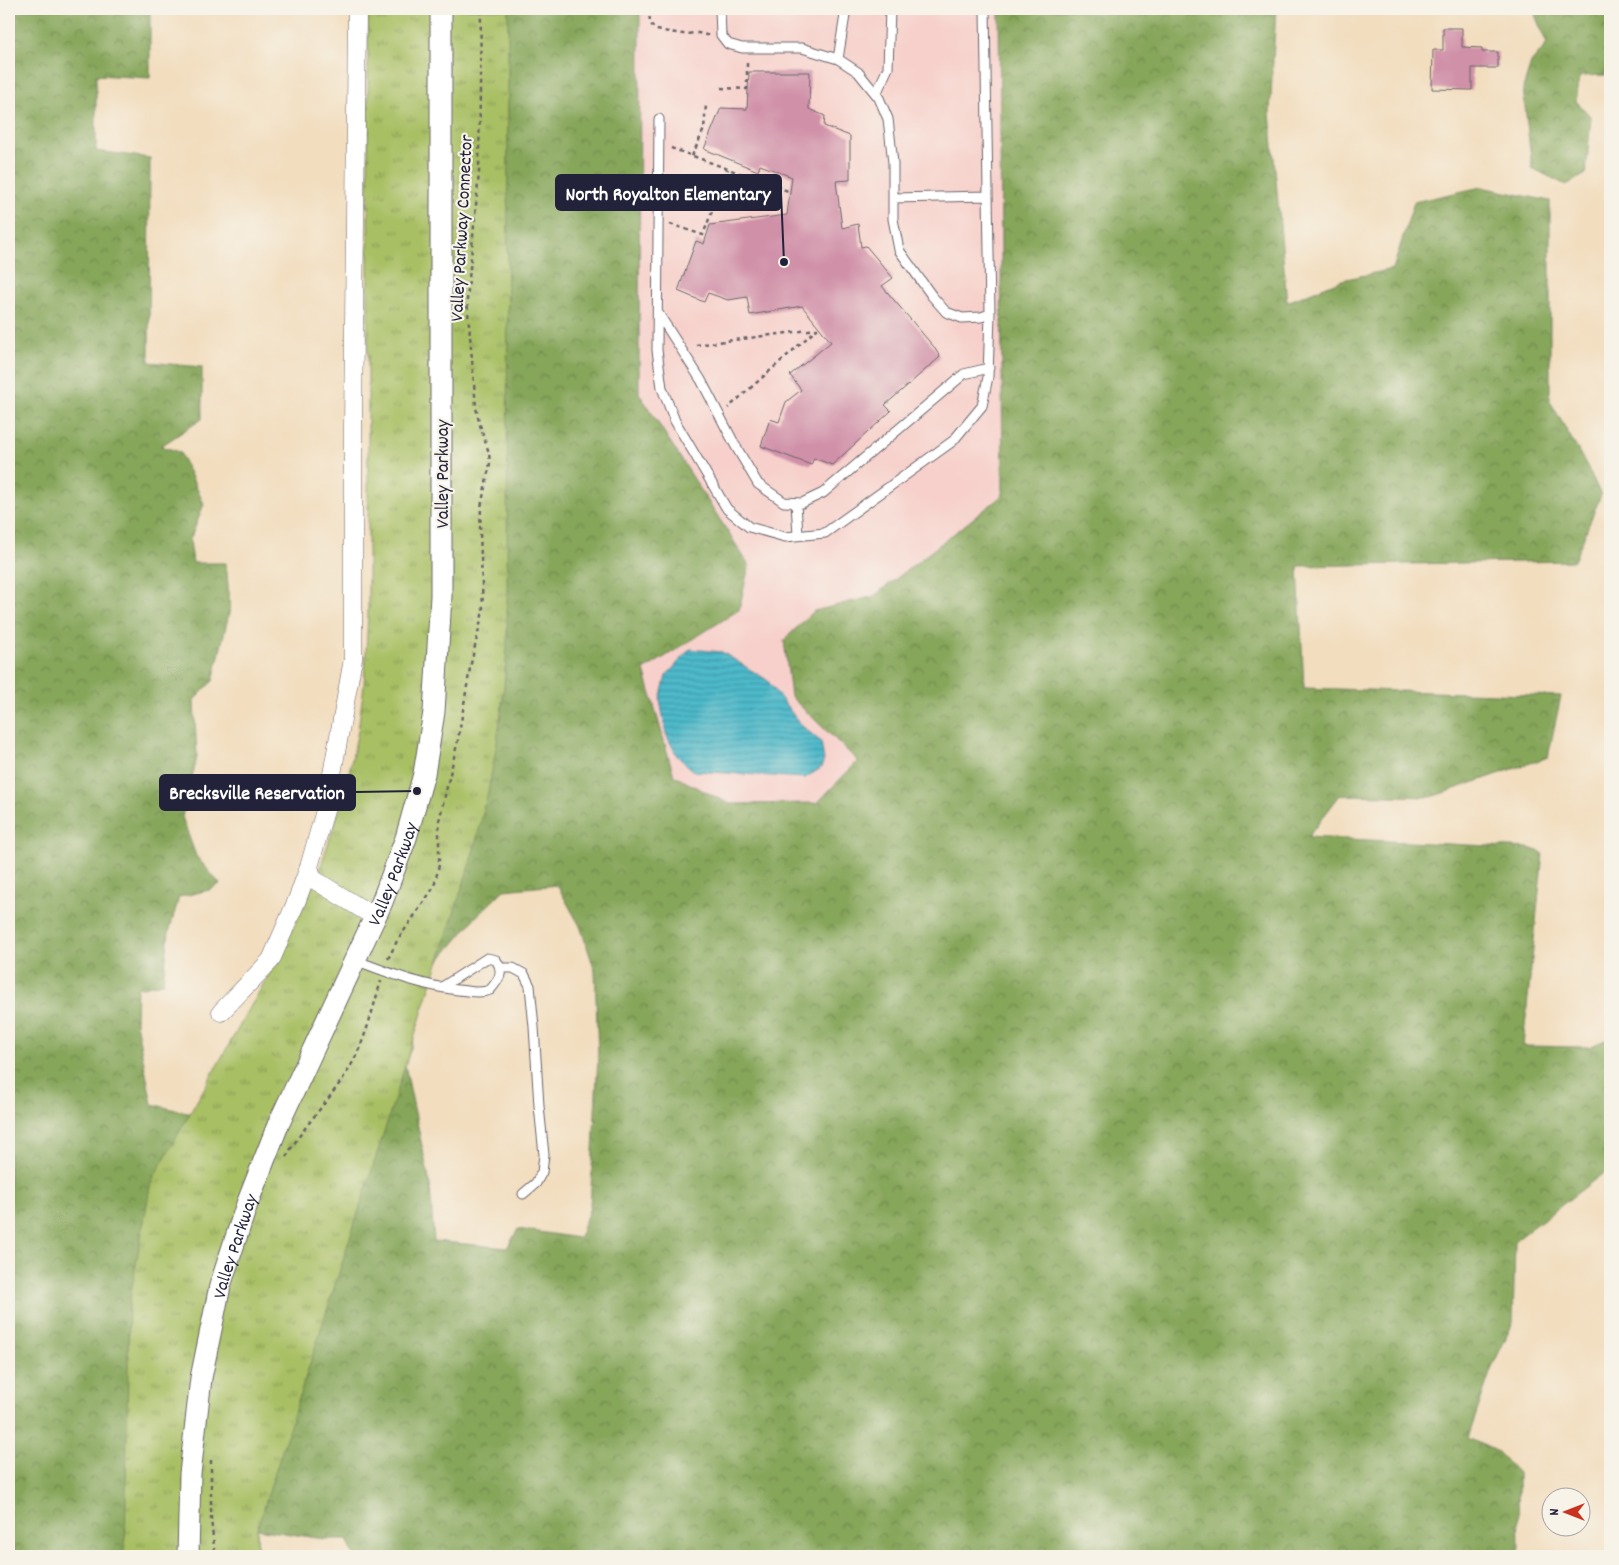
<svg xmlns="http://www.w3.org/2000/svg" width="1619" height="1565" viewBox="0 0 1619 1565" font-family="Dekko,sans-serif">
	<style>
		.built { fill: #f7d0cb }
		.forest { fill: url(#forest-crowns); stroke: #54644a }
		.park { fill: url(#park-tufts); stroke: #657050 }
		.water { fill: url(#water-rules); stroke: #386e82 }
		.building { fill: #d090a8 }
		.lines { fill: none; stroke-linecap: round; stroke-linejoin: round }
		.service-casing { stroke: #6b6369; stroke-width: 11 }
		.minor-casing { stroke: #6b6369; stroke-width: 19 }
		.tertiary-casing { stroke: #6b6369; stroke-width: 23 }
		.path { stroke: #6b6369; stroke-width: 2.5; stroke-dasharray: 4 4; stroke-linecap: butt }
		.service { stroke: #fff; stroke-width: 9 }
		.minor { stroke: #fff; stroke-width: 18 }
		.tertiary { stroke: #fff; stroke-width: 21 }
		.labels { text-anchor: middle; stroke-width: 4.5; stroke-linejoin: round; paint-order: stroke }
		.street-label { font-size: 19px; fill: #22223b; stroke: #f7f3e8 }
		.leader { fill: none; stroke: #22223b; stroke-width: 2 }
		.callout-dot { fill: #22223b; stroke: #f7f3e8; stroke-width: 2 }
		.callout { fill: #22223b; stroke: #22223b; stroke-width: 2 }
		.callout-label { font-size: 20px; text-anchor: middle; font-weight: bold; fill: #fff }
	</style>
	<defs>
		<pattern id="forest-crowns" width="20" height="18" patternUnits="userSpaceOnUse" patternTransform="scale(1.25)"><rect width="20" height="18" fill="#86a65a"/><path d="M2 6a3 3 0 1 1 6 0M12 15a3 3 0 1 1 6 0" fill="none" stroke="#6d874c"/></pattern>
		<pattern id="park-tufts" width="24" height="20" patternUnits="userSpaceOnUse" patternTransform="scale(1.25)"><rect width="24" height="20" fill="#a8bf64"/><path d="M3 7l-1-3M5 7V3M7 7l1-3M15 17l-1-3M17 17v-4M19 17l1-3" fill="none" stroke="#889b54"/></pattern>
		<pattern id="water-rules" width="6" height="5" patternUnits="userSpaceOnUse" patternTransform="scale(1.25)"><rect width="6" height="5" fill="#4db9ca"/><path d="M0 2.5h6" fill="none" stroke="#4096a5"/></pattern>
	</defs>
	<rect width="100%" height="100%" fill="#f7f3e8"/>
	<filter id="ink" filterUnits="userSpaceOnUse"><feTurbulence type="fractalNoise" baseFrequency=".02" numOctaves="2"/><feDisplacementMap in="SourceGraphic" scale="10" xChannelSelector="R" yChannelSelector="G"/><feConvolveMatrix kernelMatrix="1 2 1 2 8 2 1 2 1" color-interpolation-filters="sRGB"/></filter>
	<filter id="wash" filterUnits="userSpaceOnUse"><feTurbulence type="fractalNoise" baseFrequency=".0096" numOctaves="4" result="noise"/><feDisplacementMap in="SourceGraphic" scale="20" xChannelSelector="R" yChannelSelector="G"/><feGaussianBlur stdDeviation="1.12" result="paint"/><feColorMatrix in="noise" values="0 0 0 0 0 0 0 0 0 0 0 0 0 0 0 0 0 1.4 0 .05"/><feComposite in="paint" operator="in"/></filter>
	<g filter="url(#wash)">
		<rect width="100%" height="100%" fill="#f2ddbe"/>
		<!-- built -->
		<path class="built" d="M640 9H999L1004 495 874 596 814 611 791 697 859 761 817 803 730 804 674 776 644 669 739 611 749 565 639 393Z"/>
		<!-- forest -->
		<path class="forest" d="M9 9H150V78L96 75V151L150 158 149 362 202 367V419L161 446 180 452 204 504 190 540 193 563H226L230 609 213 681 194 700 197 757 182 817 196 856 220 884 209 890 179 897 169 932 163 983 137 988 136 1023 152 1104 216 1120 168 1556H9Z
			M456 9H640L639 393 749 565 739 610 644 670 674 776 730 804 817 803 858 761 791 697 784 640 814 611 874 596 1003 495 999 9H1276L1270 113 1287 302 1342 280 1393 269 1414 202 1481 187 1550 201V401L1587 466 1601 495 1574 561 1298 566 1304 688 1561 696 1548 757 1431 797 1340 795 1308 837 1529 848 1543 853 1523 1046 1589 1047 1610 1038V1168L1515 1241 1513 1323 1492 1367 1468 1438 1498 1452 1518 1473 1519 1556H354L347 1539H324L257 1529V1556H225L418 1025 405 1065 430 1184 434 1241 507 1248 518 1229 579 1238 590 1207 598 1056 595 971 580 926 557 885 504 890 476 917 439 961Z
			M1535 9H1610V75L1580 76 1576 101 1591 117 1586 174 1566 185 1532 168 1523 88 1531 63 1547 44 1535 15Z"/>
		<!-- park -->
		<path class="park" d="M368 9H508L507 644C503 719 491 791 470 863L257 1529V1556H125L129 1303 151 1182 277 960 305 904 321 865 343 799 358 731 364 685 368 616Z"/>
		<!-- water -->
		<path class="water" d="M690 649 722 652 767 680 801 725 821 742 824 760 821 768 805 778 694 771 677 756 666 734 660 699 666 676Z"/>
		<g id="blocks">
			<!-- building -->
			<path class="building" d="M1443 28H1462V47L1482 48V52H1498V68H1472V90L1432 89 1433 50H1443Z
				M749 72H810L809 109 825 116 824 126 850 136V180L836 181 842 228 858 224 861 247 866 246 893 278 882 286 934 347 940 357 885 405 891 411 832 465 814 458 811 465 761 446 770 419 779 422 786 402 801 390 790 375 831 342 802 306 750 315 747 297 728 300 708 293 704 302 678 291 696 241 704 244 710 225 787 215 792 177 760 165 758 171 704 149 721 108 747 109Z"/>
		</g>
	</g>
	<g filter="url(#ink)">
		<use href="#blocks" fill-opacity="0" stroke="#6b6369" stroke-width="1"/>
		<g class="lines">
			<!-- service casing -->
			<g class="service-casing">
				<path id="service" d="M720 9 721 35 728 44 742 48H802L838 59 858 72 879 98 888 119 893 163V219L899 250 932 296 946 312 962 318 981 317 990 314 985 9
					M838 59 846 9
					M876 94 888 68 890 9
					M659 119 657 350 662 388 675 421 727 509 749 527 785 537 825 533 953 441 982 406 988 377 990 314
					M893 198 988 196
					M658 313 701 380 735 445 758 484 784 502 802 503 823 493 964 374 989 368
					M796 503 798 535
					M355 960C392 974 427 988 467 991 474 992 483 993 490 990 492 988 495 984 497 981 502 974 501 967 496 960L487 958 442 987
					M501 968H513L524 974 530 986 534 1027 539 1106 544 1155 542 1172 536 1183 523 1194"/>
			</g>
			<!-- minor casing -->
			<g class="minor-casing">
				<path id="minor" d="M309 867 313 879 375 917
					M221 1012 271 960 297 900 309 867 326 807 353 659V430L357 9"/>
			</g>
			<!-- tertiary casing -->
			<g class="tertiary-casing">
				<g id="tertiary">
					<path id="s1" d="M188 1556 190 1474 201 1378 220 1286 247 1204 278 1125 382 902 406 838 424 774 434 712 441 596V9"/>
				</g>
			</g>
			<!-- path -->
			<path class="path" d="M649 9 650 23 656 30 683 34 698 33 710 36
				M721 88 747 89V59
				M671 148 788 191
				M692 156 704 129 706 105
				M670 224 703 235 728 169
				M696 345 817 329 728 408
				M388 959 397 941 434 887 439 865V821L458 740 470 668 483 611 480 530 481 507 490 463 489 453 479 422 476 407 467 300 479 173 481 9
				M286 1157C304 1125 330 1100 349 1069 365 1042 372 1011 381 981
				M211 1460V1519L215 1556"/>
			<!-- service -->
			<use href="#service" class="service"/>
			<!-- minor -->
			<use href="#minor" class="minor"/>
			<!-- tertiary -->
			<use href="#tertiary" class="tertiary"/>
		</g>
	</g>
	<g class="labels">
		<!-- street labels -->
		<g class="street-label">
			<text transform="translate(460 228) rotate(-87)" y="7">Valley Parkway Connector</text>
			<text transform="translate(441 474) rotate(-90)" y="7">Valley Parkway</text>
			<text dy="7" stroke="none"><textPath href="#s1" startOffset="720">Valley Parkway</textPath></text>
			<text dy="7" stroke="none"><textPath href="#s1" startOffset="315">Valley Parkway</textPath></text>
		</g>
	</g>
	<!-- callouts -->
	<path class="leader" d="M784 262L781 193M417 791L355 792"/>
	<g class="callout-dot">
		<circle cx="784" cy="262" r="5"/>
		<circle cx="417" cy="791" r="5"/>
	</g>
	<g class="callout">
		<rect x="556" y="175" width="225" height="35" rx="5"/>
		<rect x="160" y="775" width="195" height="35" rx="5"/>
	</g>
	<g class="callout-label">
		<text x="668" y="200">North Royalton Elementary</text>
		<text x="257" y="799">Brecksville Reservation</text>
	</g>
	<!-- margin -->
	<rect width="1619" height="1565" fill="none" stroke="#f7f3e8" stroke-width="30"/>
	<!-- north arrow -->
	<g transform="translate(1566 1512) rotate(270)"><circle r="24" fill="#f7f3e8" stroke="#a29fa3"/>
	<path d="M0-4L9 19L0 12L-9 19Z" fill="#c8321e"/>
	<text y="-8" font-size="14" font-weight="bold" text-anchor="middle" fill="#22223b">N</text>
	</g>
</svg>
